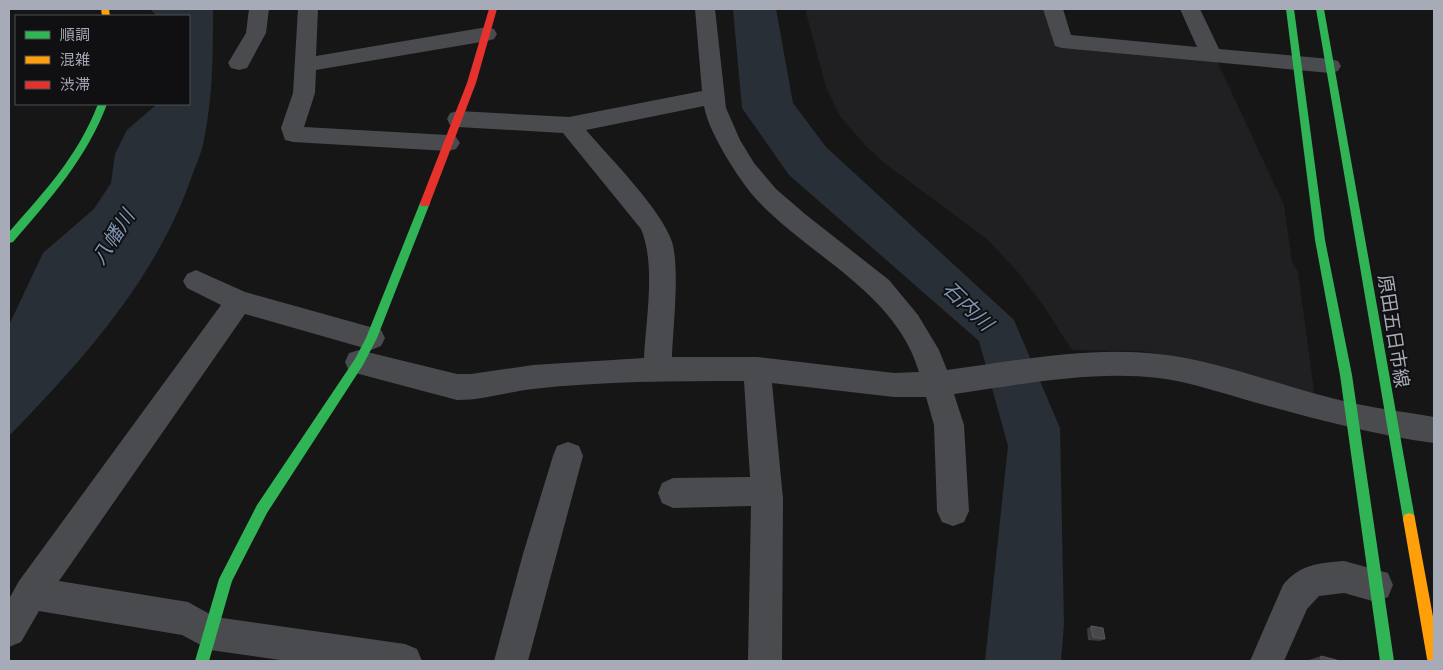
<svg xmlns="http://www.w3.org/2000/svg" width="1443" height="670" viewBox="0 0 1443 670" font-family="'Alegreya Sans','Noto Sans JP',sans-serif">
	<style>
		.built { fill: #202022 }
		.water { fill: #292f37 }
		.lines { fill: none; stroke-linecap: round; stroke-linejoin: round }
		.street { fill: #4a4b4f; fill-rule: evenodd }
		.fast { fill: #30b455; fill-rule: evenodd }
		.slow { fill: #ff9f0a; fill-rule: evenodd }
		.jam { fill: #e5322d; fill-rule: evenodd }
		.wall { fill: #3c3c3e }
		.building { fill: #48484b; stroke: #56575c }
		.labels { text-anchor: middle; stroke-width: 4; stroke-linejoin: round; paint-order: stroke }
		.street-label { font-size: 19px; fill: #a7aab7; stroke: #101012 }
		.water-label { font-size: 20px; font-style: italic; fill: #7e94b2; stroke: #101012 }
	</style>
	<rect width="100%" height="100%" fill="#161616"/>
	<!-- built -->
	<path class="built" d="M805 9H1046L1057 46 1217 61 1284 205 1292 262 1298 272 1314 391 1311 394 1191 360 1142 351 1072 350 1043 305 1016 270 987 239 883 162 864 144 840 116 826 87Z"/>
	<!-- water -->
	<path class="water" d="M150 9H213C213 57 213 97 203 145 200 157 194 169 190 181 155 280 81 362 9 436V325L43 253 94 209 111 183 115 154 127 130 157 104H189V16H157Z
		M733 9H776L793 103 826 147 1014 320 1060 428 1064 625 1061 661H985L1008 446 979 341 789 175 742 108Z"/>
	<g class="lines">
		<!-- street -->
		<path class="street" d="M249 9H269L266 33 247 68 239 70 231 68 228 63 246 33Z
			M298 9H318L316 56 487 27 494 29 497 34 494 39 487 41 316 70 315 93 304 127 448 135 456 137 460 143 456 149 448 151 293 142 285 140 281 128 293 93Z
			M695 9H715L726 108 740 140 754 163 776 189 805 214 889 280 918 315 939 350 947 370C1015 361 1088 346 1158 354 1224 361 1287 389 1352 403 1379 409 1407 412 1434 417V443C1374 435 1316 419 1257 403 1225 394 1191 382 1158 378 1092 370 1019 385 954 394L964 425 969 511 964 522 953 526 942 522 937 511 934 425 926 397H894L772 383 783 499 782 661H748L751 506 673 508 662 503 658 493 662 483 673 478 750 477 744 381C674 381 603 381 533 389 507 392 483 400 457 400L359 374 349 371 345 362 349 353 359 350 457 374H471L533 365 644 358C646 318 656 265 641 229L563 133 458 127 450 125 447 119 450 113 458 111 569 117 702 91ZM704 106C707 123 717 140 725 155 735 171 745 187 758 201 811 257 896 293 919 372L894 373 757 357H672C673 328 680 268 672 242 661 209 610 158 586 130Z
			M1043 9H1063L1071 35 1197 47 1180 9H1200L1219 49 1330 59 1338 61 1341 66 1338 71 1330 73 1062 48 1055 46Z
			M196 270 245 292 381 330 385 338 381 346 371 350 245 314 59 581 188 602 215 617 405 644 417 649 422 661H287L210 650 182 635 39 611 21 642 9 647V599L19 581 221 305 187 288 183 281 187 274Z
			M568 442 579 446 583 456 528 661H494L523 554 553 456 557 446Z
			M1344 561 1388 573 1393 585 1388 597 1376 602 1344 593 1319 596 1307 609 1284 661H1250L1283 585C1300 564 1319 563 1344 561Z"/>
		<!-- fast -->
		<path class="fast" d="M1286 9H1294L1325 240 1352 375 1394 661H1380L1340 375 1315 240Z
			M1316 9H1324L1415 519 1414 523 1409 525 1404 523 1403 519Z
			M98 104H107C87 158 50 199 13 242L9 243V232C45 191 78 156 98 104Z
			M425 199 430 203 377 338 363 365 267 513 232 581 209 661H195L219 579 257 505 355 359 366 338 420 203Z"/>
		<!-- slow -->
		<path class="slow" d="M101 9H109L110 16H102Z
			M1409 513 1414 515 1415 519 1434 622V661H1428L1427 659 1403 519 1404 515Z"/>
		<!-- jam -->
		<path class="jam" d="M489 9H497L476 83 430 203 429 206H421L420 203 467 83Z"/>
	</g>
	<!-- wall -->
	<path class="wall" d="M1091 626 1105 639 1100 641 1088 640 1087 629Z
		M1321 656 1340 661H1306Z"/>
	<!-- building -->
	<path class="building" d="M1091 626 1103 628 1105 639 1093 637Z
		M1321 656 1340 661H1321Z"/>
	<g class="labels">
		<!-- street labels -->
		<g class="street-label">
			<text transform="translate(1394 331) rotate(81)" y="7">原田五日市線</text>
		</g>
		<!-- water labels -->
		<g class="water-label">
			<text transform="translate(113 237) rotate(-57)" y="7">八幡川</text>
			<text transform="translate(968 306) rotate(44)" y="7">石内川</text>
		</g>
	</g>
	<!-- border -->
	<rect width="1443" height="670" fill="none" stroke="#a7aab7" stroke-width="20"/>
	<!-- legend -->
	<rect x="15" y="15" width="175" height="90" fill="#101012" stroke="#4c4e54"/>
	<rect x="25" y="31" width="25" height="8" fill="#30b455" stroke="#4c4e54"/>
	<text x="60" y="40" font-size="15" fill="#a7aab7">順調</text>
	<rect x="25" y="56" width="25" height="8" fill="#ff9f0a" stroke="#4c4e54"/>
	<text x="60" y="65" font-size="15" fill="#a7aab7">混雑</text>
	<rect x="25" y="81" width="25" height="8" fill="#e5322d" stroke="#4c4e54"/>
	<text x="60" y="90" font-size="15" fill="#a7aab7">渋滞</text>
</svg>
